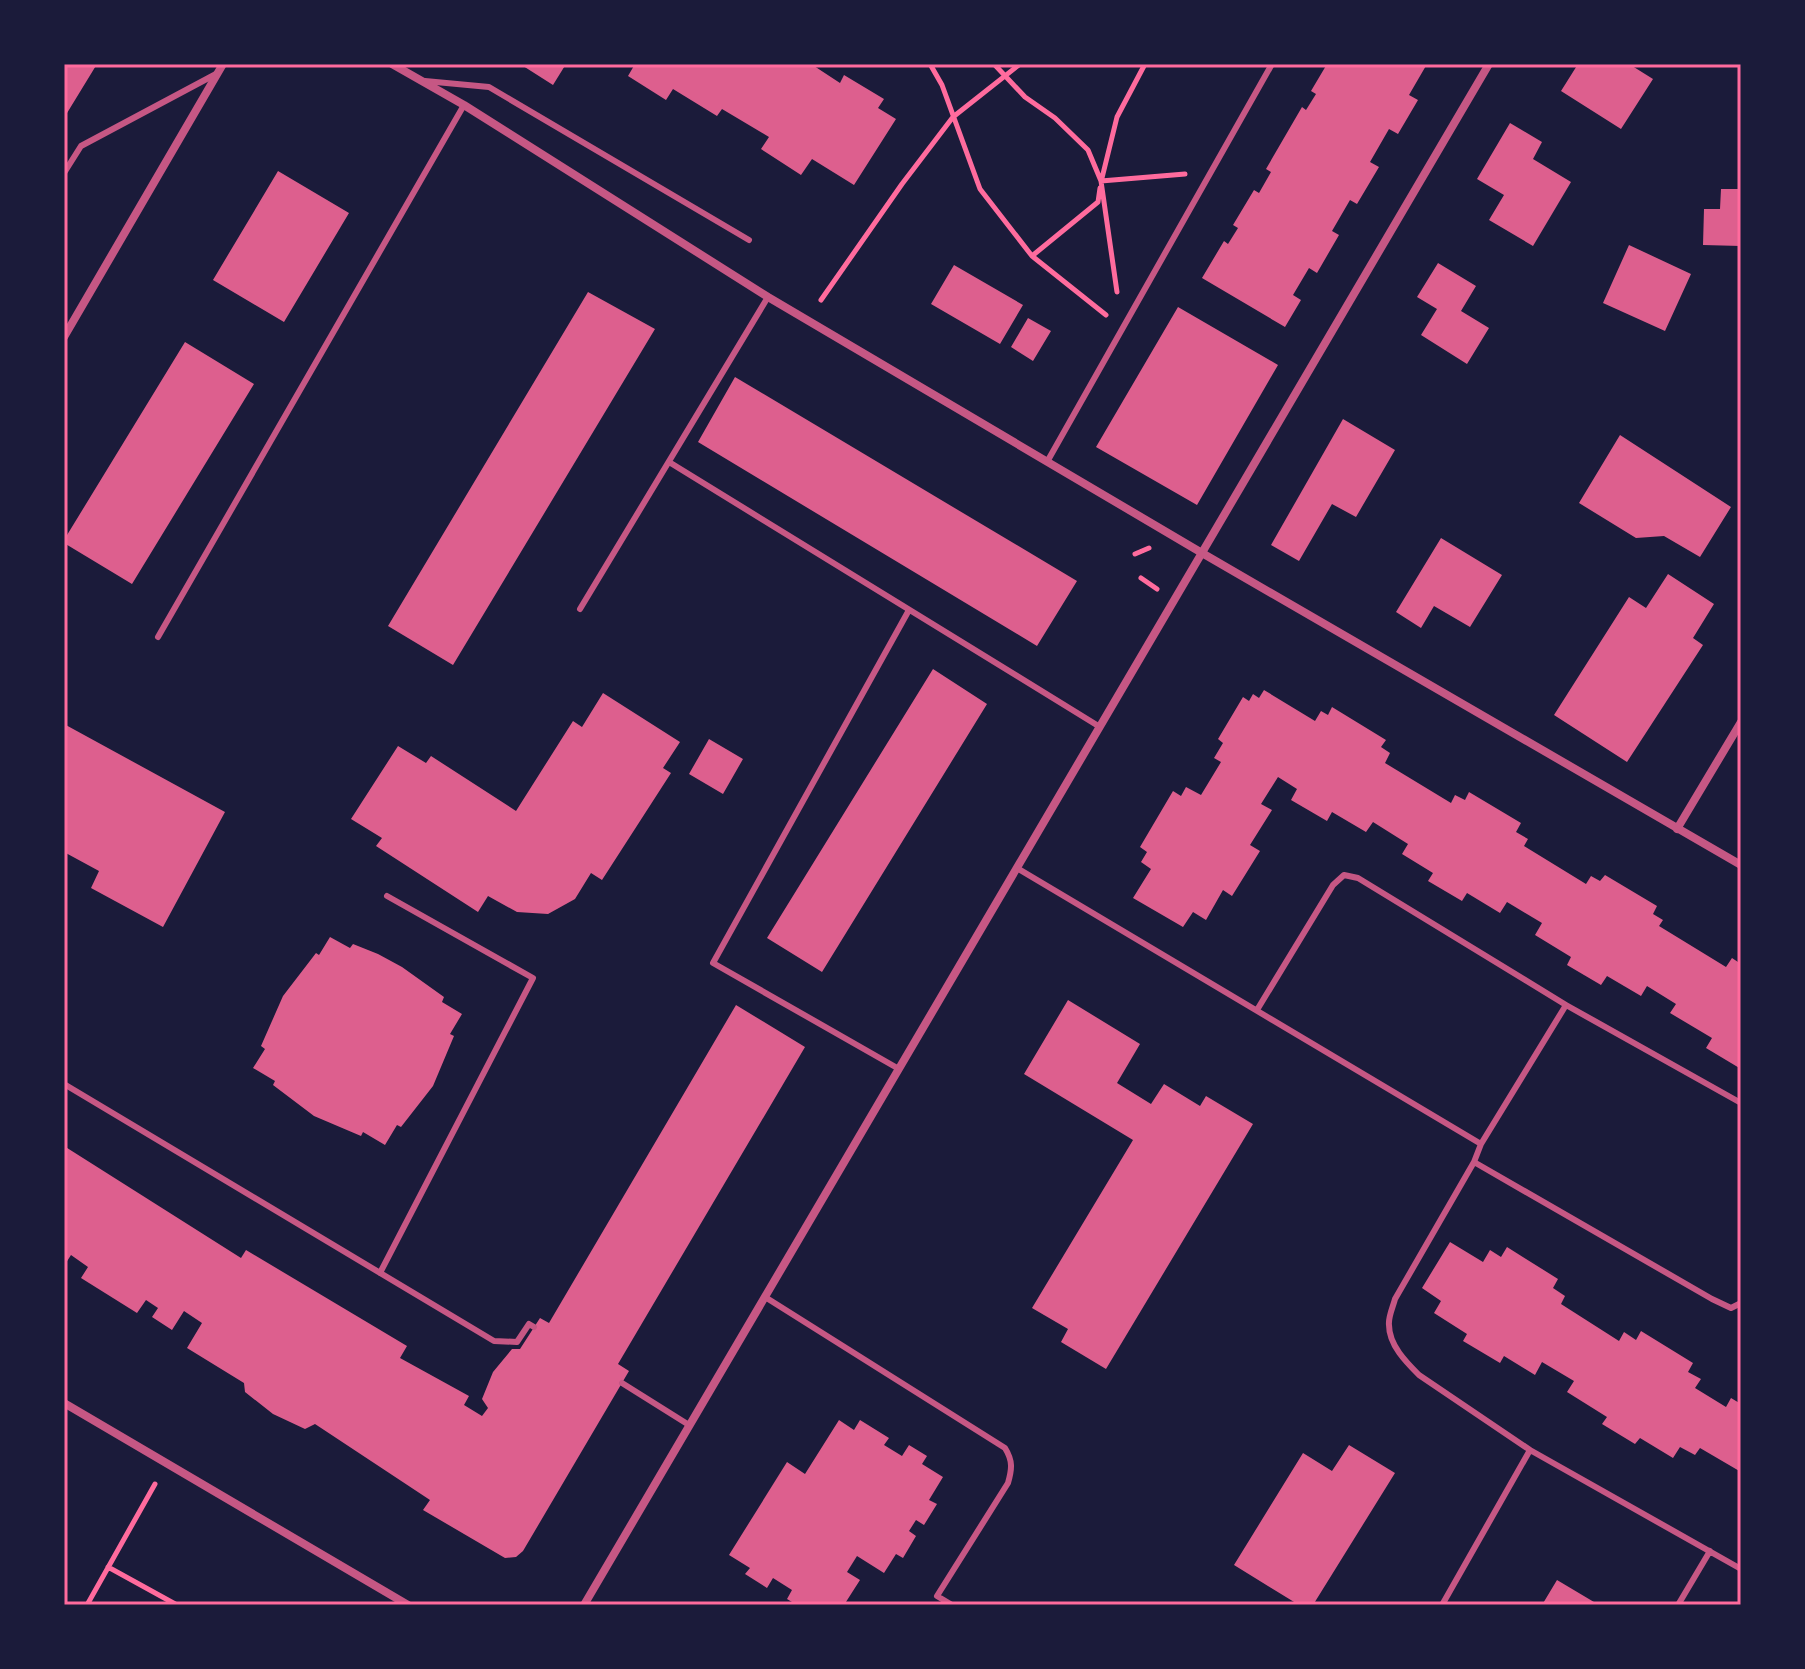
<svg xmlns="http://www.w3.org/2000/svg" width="1805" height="1669" viewBox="0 0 1805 1669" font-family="'Nunito Sans',sans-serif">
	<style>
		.building { fill: #dd5f8e }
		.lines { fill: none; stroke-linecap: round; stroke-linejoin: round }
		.path { stroke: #ff6b9d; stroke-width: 5 }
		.service { stroke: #c65784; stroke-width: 6 }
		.minor { stroke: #c65784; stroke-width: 8 }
		.neatline { fill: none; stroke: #ff6b9d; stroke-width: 3 }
	</style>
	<rect width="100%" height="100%" fill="#1b1b3a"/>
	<!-- building -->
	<path class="building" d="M64 64H97L64 118Z
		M520 64H566L553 85Z
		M635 64H811L840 83 844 75 884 99 878 108 896 119 854 185 812 159 801 175 761 149 769 137 722 109 717 116 673 89 666 100 628 76Z
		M1327 64H1427L1409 95 1418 100 1398 134 1389 129 1370 162 1379 167 1357 204 1350 200 1332 231 1339 235 1317 273 1309 268 1293 295 1301 300 1285 327 1202 278 1224 241 1228 244 1238 228 1233 225 1254 190 1259 193 1271 172 1266 169 1302 107 1306 110 1316 94 1311 91Z
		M1578 64H1629L1653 79 1621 129 1561 91Z
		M1510 123 1542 142 1533 159 1571 182 1533 246 1489 220 1504 195 1477 179Z
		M278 171 349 213 284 322 213 280Z
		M1721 189H1741V246L1703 245 1704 209H1720Z
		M1629 245 1691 274 1665 331 1603 303Z
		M1438 263 1476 286 1461 311 1489 328 1467 364 1421 335 1437 309 1417 297Z
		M954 265 1023 305 1000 344 931 304Z
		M588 292 655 329 453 665 388 626Z
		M1178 307 1278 365 1197 505 1096 447Z
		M1028 318 1051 331 1033 361 1011 347Z
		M185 342 254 384 132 584 64 543V540Z
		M735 377 1077 581 1037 646 698 442Z
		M1343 419 1395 450 1356 517 1332 504 1299 561 1271 545Z
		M1620 435 1731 507 1700 557 1664 536 1636 538 1579 503Z
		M1441 538 1502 575 1470 627 1434 606 1421 628 1396 612Z
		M1668 574 1714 604 1693 638 1703 645 1627 762 1554 715 1629 597 1646 608Z
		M933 669 987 704 822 972 767 938Z
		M1264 690 1315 721 1321 711 1328 715 1332 707 1386 740 1381 747 1390 753 1385 763 1451 803 1455 795 1465 800 1469 792 1521 823 1516 832 1528 839 1524 846 1586 884 1591 876 1600 881 1605 875 1657 906 1653 914 1663 920 1659 926 1726 967 1732 958 1741 964V1069L1706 1048 1712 1038 1670 1013 1676 1004 1647 986 1641 996 1607 976 1601 985 1567 965 1571 957 1535 935 1542 923 1507 902 1500 913 1467 893 1462 901 1428 881 1433 873 1402 854 1408 844 1373 822 1366 832 1332 812 1327 821 1291 800 1297 789 1278 777 1261 804 1272 810 1250 845 1260 851 1232 896 1223 890 1206 920 1193 912 1183 927 1133 898 1151 869 1141 862 1147 852 1140 847 1173 791 1181 796 1186 787 1201 795 1221 762 1214 758 1223 743 1218 739 1243 697 1249 701 1253 694 1259 698Z
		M603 693 680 742 663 768 671 773 602 880 591 873 575 899 548 914 517 912 488 896 478 912 376 846 382 838 351 819 398 746 426 763 431 756 516 811 573 721 582 727Z
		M64 724 225 812 163 927 91 888 99 871 64 852Z
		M709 739 743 759 723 794 689 774Z
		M330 937 350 948 353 944 378 954 402 967 444 997 442 1002 462 1014 450 1034 454 1036 433 1086 401 1127 397 1125 385 1145 363 1132 361 1136 314 1116 273 1085 275 1081 253 1068 265 1049 261 1046 283 996 316 953 319 955Z
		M1068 1000 1140 1044 1117 1083 1151 1104 1164 1084 1200 1106 1206 1096 1253 1124 1106 1369 1061 1342 1068 1329 1032 1308 1133 1140 1024 1074Z
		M736 1005 805 1047 618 1364 629 1371 523 1551 516 1557 505 1558 423 1510 430 1500 315 1424 305 1429 273 1414 245 1392 244 1383 187 1348 202 1323 184 1311 172 1330 152 1317 158 1308 146 1300 137 1313 81 1278 88 1267 71 1255 64 1266V1146L241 1258 246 1250 407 1346 400 1358 469 1396 464 1405 482 1416 488 1408 482 1399 493 1372 512 1349H520L540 1318 549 1323Z
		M1450 1242 1483 1262 1490 1250 1501 1257 1507 1247 1558 1279 1553 1288 1565 1296 1561 1304 1619 1341 1624 1332 1636 1340 1641 1331 1693 1363 1688 1372 1701 1379 1695 1388 1726 1407 1731 1398 1741 1404V1472L1700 1448 1695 1455 1680 1447 1673 1458 1640 1438 1635 1444 1602 1424 1607 1417 1567 1392 1574 1381 1542 1362 1535 1375 1504 1356 1500 1363 1463 1341 1467 1334 1434 1313 1441 1301 1422 1288Z
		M839 1420 854 1430 860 1420 889 1438 884 1445 902 1456 909 1445 927 1456 922 1464 943 1477 929 1500 937 1504 924 1525 916 1520 909 1531 916 1536 903 1558 896 1554 884 1573 857 1556 847 1572 860 1580 844 1605H797L787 1599 792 1590 773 1578 767 1588 745 1574 750 1568 729 1555 787 1462 805 1474Z
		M1349 1445 1395 1473 1313 1605H1299L1234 1565 1303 1453 1332 1471Z
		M1557 1580 1599 1605H1542Z"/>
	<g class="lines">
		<!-- path -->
		<path class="path" d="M930 64 942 85 980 189 1032 256 1106 315
			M994 64 1025 97 1055 118 1088 150 1101 181 1117 292
			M1102 178 1117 117 1145 64
			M1101 181 1185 174
			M1032 256 1098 202 1100 188
			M821 300 902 184 953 117 1020 64
			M1135 554 1149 548
			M1141 578 1157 589
			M108 1567 177 1605
			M87 1605 155 1484"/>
		<!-- service -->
		<path class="service" d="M425 81 489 87 749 240
			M64 173 81 146 216 74
			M669 462 1100 727
			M1047 462 1272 64
			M580 609 768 297
			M158 637 464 105
			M1017 868 1481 1144 1474 1162 1395 1299C1393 1307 1388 1317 1389 1325 1389 1345 1406 1362 1419 1375L1530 1450
			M1257 1010 1333 885 1344 875 1358 878 1566 1005 1741 1103
			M899 1069 713 963 909 610
			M64 1084 494 1341 517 1342 529 1324 534 1327
			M1481 1144 1566 1005
			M1474 1162 1712 1299 1731 1308 1741 1303
			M380 1273 533 978 387 896
			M765 1297 1005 1448C1013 1461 1012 1469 1008 1483L937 1596 952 1605
			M622 1383 689 1425
			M1442 1605 1530 1450 1741 1569
			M1678 1605 1710 1551"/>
		<!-- minor -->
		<path class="minor" d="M392 64 464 105 768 297 1202 553 1741 865
			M64 337 223 64
			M1677 829 1741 722
			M64 1403 408 1605
			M584 1605 1489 64"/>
	</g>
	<!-- border -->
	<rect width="1805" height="1669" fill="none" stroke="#1b1b3a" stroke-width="132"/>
	<rect x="66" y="66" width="1673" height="1537" class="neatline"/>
</svg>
